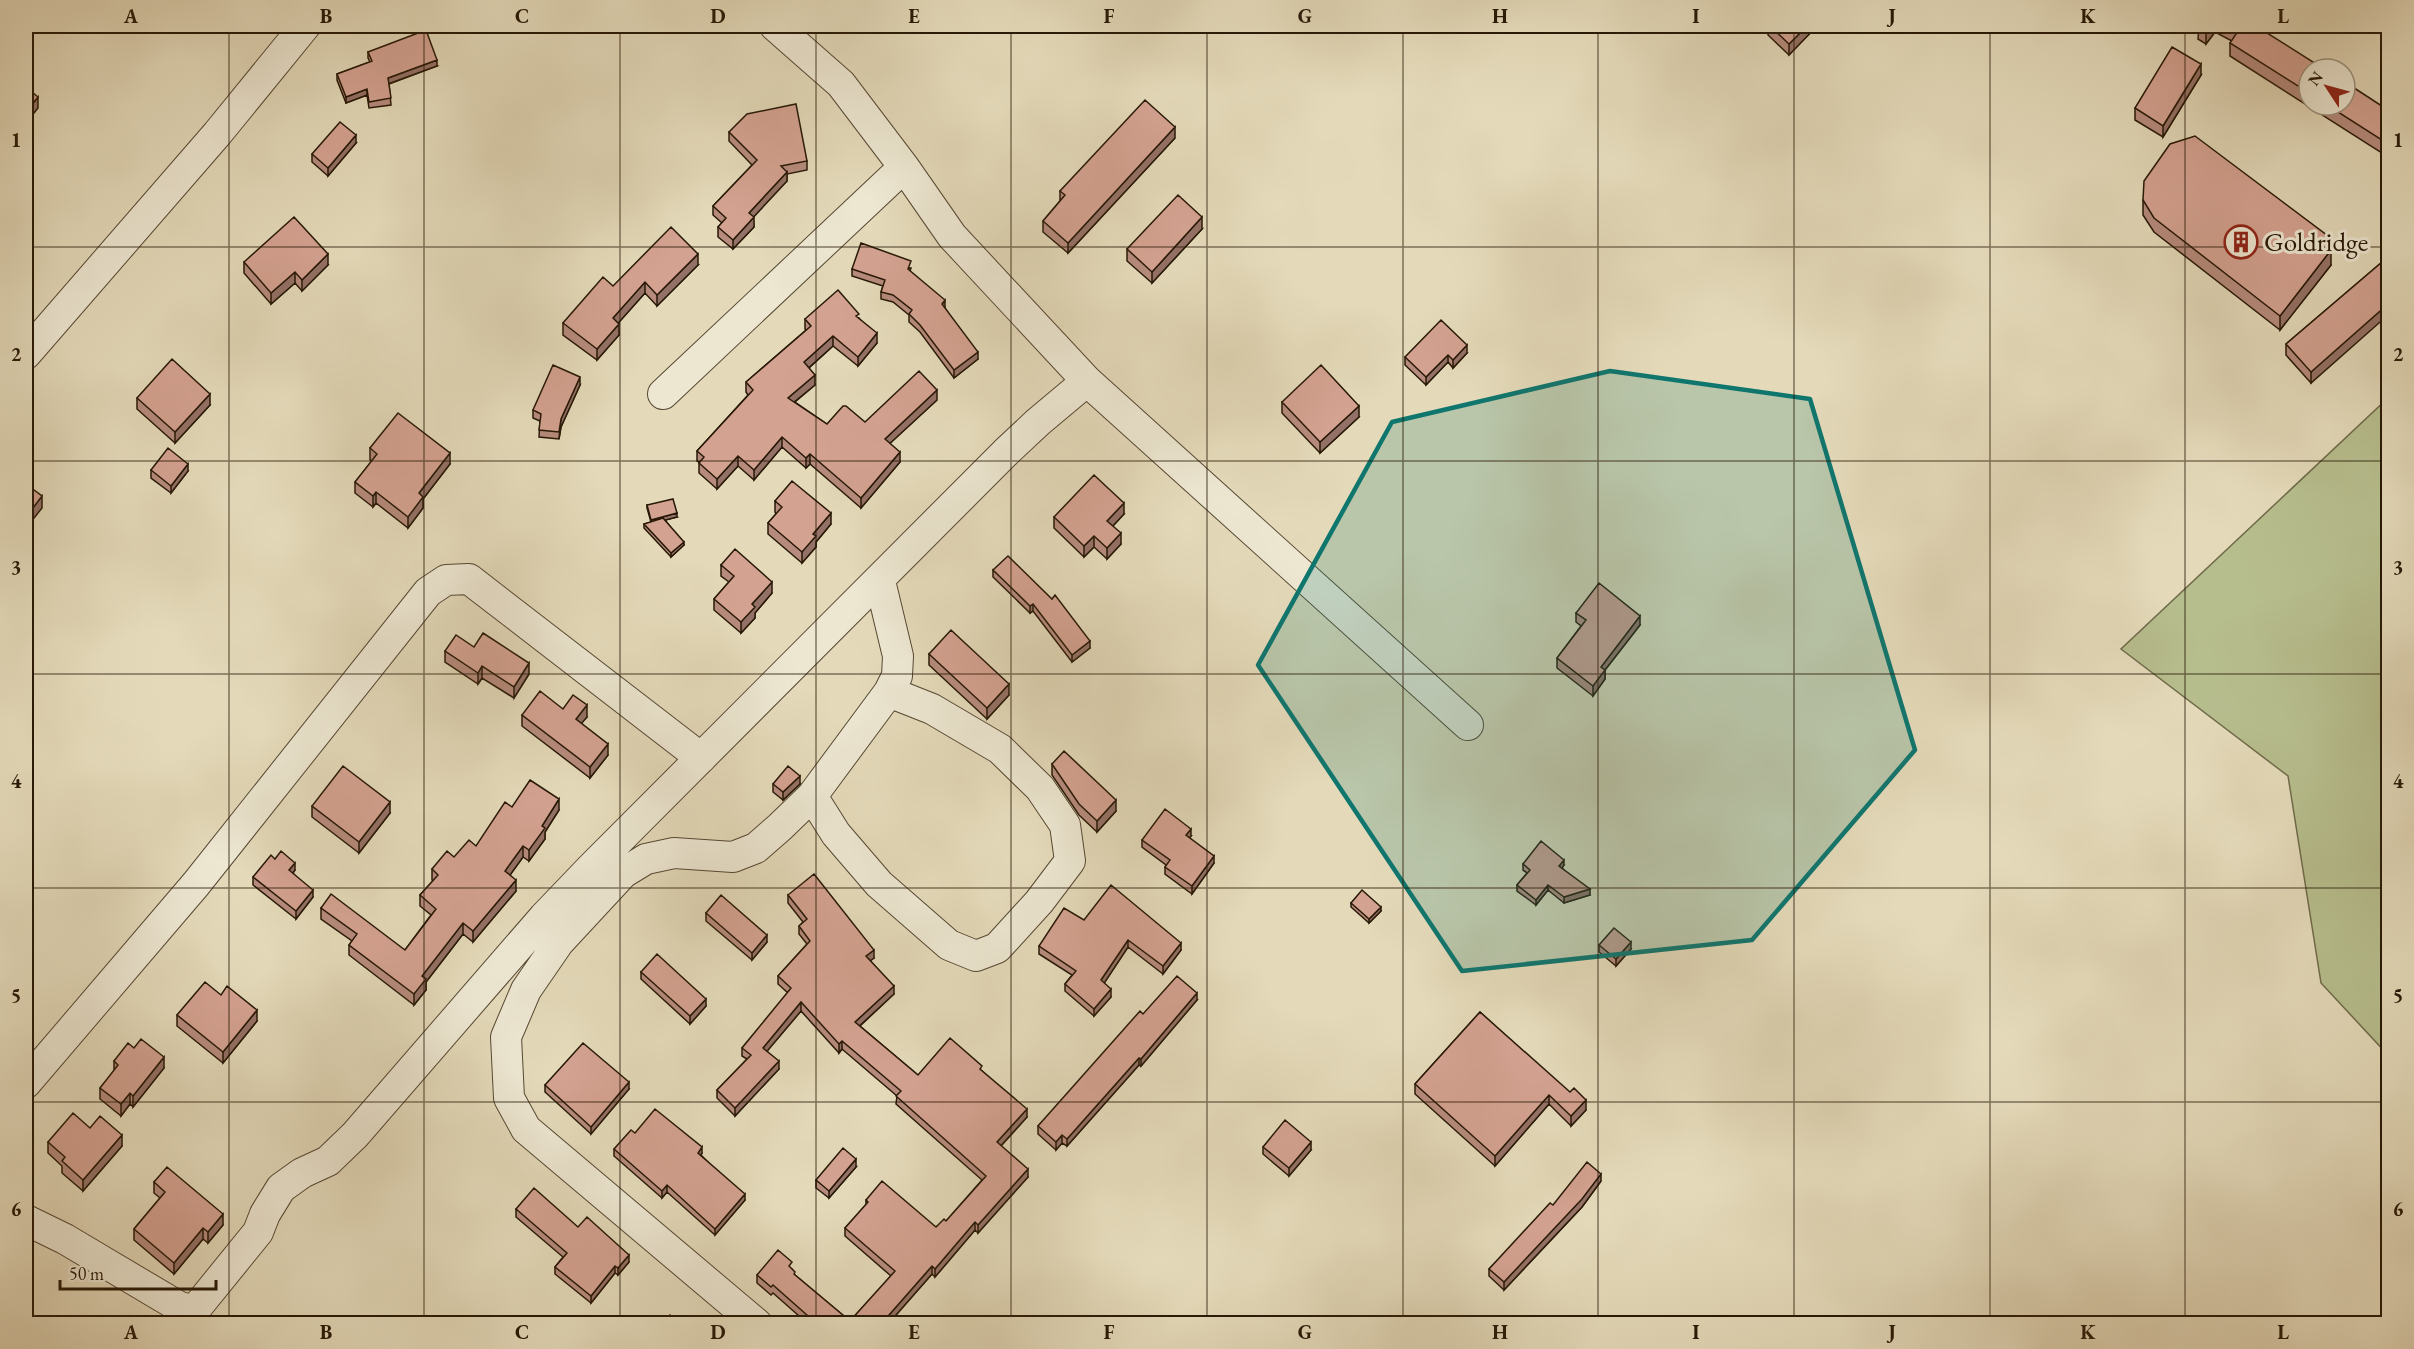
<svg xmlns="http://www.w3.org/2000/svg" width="2414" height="1349" viewBox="0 0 2414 1349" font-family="'EB Garamond',serif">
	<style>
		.green { fill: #b7be8e; stroke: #6f6b4a; stroke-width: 1.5 }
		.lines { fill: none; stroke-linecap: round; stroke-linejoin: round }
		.minor-casing { stroke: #564833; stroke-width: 32 }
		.minor { stroke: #ede7d2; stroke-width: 30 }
		.wall { fill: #b68b7d; stroke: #271806; stroke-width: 1.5 }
		.shaded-wall { fill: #947166; stroke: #271806; stroke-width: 1.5 }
		.building { fill: #d4a291; stroke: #271806; stroke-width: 1.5 }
		.marked { fill: #0f766e; fill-opacity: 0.2; stroke: #0f766e; stroke-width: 4.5; stroke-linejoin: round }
		.grid { fill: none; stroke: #271806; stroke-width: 1.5; stroke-opacity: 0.55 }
		.labels { text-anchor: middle; stroke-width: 6; stroke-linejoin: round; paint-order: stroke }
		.poi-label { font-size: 27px; fill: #271806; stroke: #ede7d2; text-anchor: start }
		.neatline { fill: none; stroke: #271806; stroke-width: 2 }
		.grid-label { font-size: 20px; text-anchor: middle; font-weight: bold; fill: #271806 }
	</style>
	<rect width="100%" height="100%" fill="#e4daba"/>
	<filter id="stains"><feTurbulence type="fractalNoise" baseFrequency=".00333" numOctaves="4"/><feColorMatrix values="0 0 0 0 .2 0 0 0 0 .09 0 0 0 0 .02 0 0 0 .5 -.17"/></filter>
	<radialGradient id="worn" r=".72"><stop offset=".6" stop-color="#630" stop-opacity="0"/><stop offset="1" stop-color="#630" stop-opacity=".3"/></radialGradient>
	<!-- green -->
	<path class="green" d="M2388 398V1055L2321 983 2288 776 2121 649Z"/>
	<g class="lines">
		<!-- minor casing -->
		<g class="minor-casing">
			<path id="minor" d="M775 26 841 84 904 167 952 236 1087 381 1468 725
				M26 354 217 134 305 26
				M663 394 904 167
				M812 796 836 834 879 884 949 945 976 956 997 948 1039 902 1070 861 1065 825 1040 788 1000 749 932 709 889 692
				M26 1083 196 884 428 592 446 580 469 579 701 758
				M26 1220 65 1239 183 1309 193 1308 198 1306 258 1232 265 1214 281 1188 302 1173 328 1161 355 1135 544 917 591 868 1005 453 1038 422 1087 381
				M757 1324 526 1129 509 1098 506 1037 526 990 559 942 623 873 646 859 674 853 733 857 756 848 780 827 812 796 889 692 897 676 898 656 880 581"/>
		</g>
		<!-- minor -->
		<use href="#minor" class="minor"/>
	</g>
	<!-- wall -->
	<path class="wall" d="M1768 26H1817L1789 55 1768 35Z
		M2199 26H2256L2309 69V105H2345L2388 110V157L2230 56V43L2232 41 2215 32 2206 44 2198 39Z
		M368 52 437 66 389 84 391 105 369 108 367 95 346 103 337 80V74L370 62 368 58Z
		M2201 75 2163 137 2135 120V108Z
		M729 132 807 161V170L787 174V181L753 217 754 227 733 249 718 237V227L722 223 713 215V206L752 165 729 141Z
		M1175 138 1068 253 1043 232V221L1060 201V191Z
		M356 143 328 176 312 162V154Z
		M2143 200 2331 265 2280 330 2154 232 2143 215Z
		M1202 229 1152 283 1127 261V249Z
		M244 262 328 265 302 291 295 283 271 304 244 273Z
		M2382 262 2311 383 2286 355V344Z
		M698 265 657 306 645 293 618 323 619 335 597 360 563 335V323L613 286Z
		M911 268 910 271 945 307V308L978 359 954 378 920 332 909 322V315L893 302 881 299V292L883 286 852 276V269Z
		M859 318 877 343 858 366 833 346 809 368 815 385 795 402 827 424 865 422 937 400 890 443 900 462 861 508 810 464 806 468 782 447 754 480 738 466 717 489 699 473V462L697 461V451L748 395 746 392V382L806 330 805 329V319Z
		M1467 353 1453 368 1448 362 1426 385 1405 365V357Z
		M580 385 561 427 559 439 539 437 540 421 533 418V410Z
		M137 398 210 405 175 443 137 409Z
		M1282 402 1359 417 1320 453 1282 413Z
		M370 448 450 464 423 499V508L408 528 376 503 373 507 355 493V482L372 461 370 460Z
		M151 470 188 471 171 493 151 478Z
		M775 501 831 524 816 542V547L802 563 768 534V523L776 514 775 512Z
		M647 505 677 517 665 520 684 545 671 557 644 528V524L651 522 647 508Z
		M1124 514 1113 526 1121 544 1107 559 1094 547 1084 557 1054 528V517Z
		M721 565 772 593 755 613V618L741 633 714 610V599L729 582 721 576Z
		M993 570 1090 648 1072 662 1033 611 1030 613 993 577Z
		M1576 613 1640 625 1605 670V679L1593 696 1557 668V658L1581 626 1576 622Z
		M474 647 529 674 514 698 482 678 478 684 445 662V651Z
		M929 654 1009 695 987 719 929 665Z
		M563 709 587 717 581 723 608 755 590 778 522 726V715Z
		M1052 764 1116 811 1097 832 1079 815 1052 775Z
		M773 784H800L783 800 773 792Z
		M312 806 390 813 359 853 312 817Z
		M512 807 559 810 545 832V839L529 861 523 857 510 875 516 891 473 942 463 934 426 982V990L414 1005 349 955V945L352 941 321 919V908L405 950 431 915 420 906V895L433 881 432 880V869L476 846Z
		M1191 836 1189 838 1214 863 1192 894 1165 874V867L1166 865 1142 847V840Z
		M275 859 295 870 293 873 313 897 296 919 253 885V877Z
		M1523 864 1564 865 1562 868 1590 895 1564 903 1548 890 1536 905 1517 891V885L1527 873 1523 870Z
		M788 895 874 958 870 960 894 994 860 1026 918 1075 982 1071 1027 1117 1001 1146 1028 1177 978 1233 975 1230 935 1277 932 1274 889 1323H807L773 1293 771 1295 757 1283V1275L792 1269 795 1275 850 1321 891 1276 845 1236V1228L866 1205V1200L936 1227 946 1221 982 1180 896 1104 897 1096 842 1049 839 1053 801 1011 767 1051 779 1069 735 1116 717 1098V1090L747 1059 742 1056V1048L788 993 778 984V976L807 944 799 934V926L803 922 788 903Z
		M1351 903 1381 911 1369 923 1351 907Z
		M706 913 767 942 752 960 706 921Z
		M1084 920 1181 950 1163 974 1128 947 1104 983 1111 997 1094 1016 1065 991V984L1072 975 1039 954V946Z
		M1599 945 1631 949 1616 966 1599 952Z
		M641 972 706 1006 690 1024 641 979Z
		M221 995 257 1021 223 1063 177 1026V1015Z
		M1197 1000 1141 1066 1139 1065 1067 1146 1062 1143 1056 1150 1038 1134V1126L1143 1014Z
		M1480 1012 1586 1110 1571 1126 1549 1104 1495 1166 1415 1094V1084Z
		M134 1048 164 1068 133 1107 130 1104 121 1116 100 1099V1088L114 1071V1061Z
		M545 1085 629 1089 591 1134 545 1092Z
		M90 1128 122 1146 83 1191 62 1173V1166L48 1153V1142Z
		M635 1133 702 1153 701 1155 745 1200 715 1235 667 1192 662 1198 614 1156V1149Z
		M1263 1147 1311 1150 1289 1176 1263 1154Z
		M856 1167 829 1198 816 1188V1180Z
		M1601 1181 1582 1207 1504 1290 1489 1276V1269L1553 1205Z
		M154 1182 223 1225 208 1243 203 1239 174 1274 134 1240V1229L160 1198 154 1193Z
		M516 1209 578 1227 629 1262 618 1275 615 1273 591 1303 555 1274V1267L563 1257 516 1217Z"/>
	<!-- shaded-wall -->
	<path class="shaded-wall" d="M1807 26H1817L1789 55V44Z
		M2211 26H2215V32L2206 44V31Z
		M437 60V66L388 84V78Z
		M2201 64V75L2163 137V126Z
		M367 89V95L346 103V97Z
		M38 97V108L26 123V112Z
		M1175 127V138L1068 253V243Z
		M356 135V143L328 176V168Z
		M787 172V181L749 222V213Z
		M754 217V227L733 249V240Z
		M1202 217V229L1152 283V272Z
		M2331 250V265L2280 330V316Z
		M328 254V265L302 291V280Z
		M698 254V265L657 306V295Z
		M295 272V283L271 304V293Z
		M645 282V293L613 329V318Z
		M945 300V307L942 311V304Z
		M2388 304V315L2311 383V372Z
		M619 324V335L597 360V349Z
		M877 333V343L858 366V357Z
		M833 336V346L804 372V362Z
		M1467 345V353L1453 368V360Z
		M978 352V359L954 378V370Z
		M1448 355V362L1426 385V377Z
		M815 375V385L788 407V398Z
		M580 377V385L561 427 559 439 561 419Z
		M937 390V400L885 448V439Z
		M210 394V405L175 443V432Z
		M1359 406V417L1320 453V442Z
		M782 437V447L754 480V470Z
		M900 452V462L861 508V498Z
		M450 453V464L423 499V508L408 528V517L419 493Z
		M810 454V464L806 468V458Z
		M738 456V466L717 489V479Z
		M188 464V471L171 493V486Z
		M376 492V503L373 507V496Z
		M42 496V508L26 528V517Z
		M1124 503V514L1107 532V521Z
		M677 513V517L651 524V520Z
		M831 513V524L816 542V547L802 563V552L813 534Z
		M1121 533V544L1107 559V548Z
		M1094 536V547L1084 557V546Z
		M684 542V545L671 557V553Z
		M772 582V593L755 613V618L741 633V622L752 604Z
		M1033 604V611L1030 613V606Z
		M1640 616V625L1605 670V679L1593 696V686L1601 667Z
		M1090 641V648L1072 662V655Z
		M529 663V674L514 698V687Z
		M482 666V678L478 684V673Z
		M1009 684V695L987 719V708Z
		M587 705V717L576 730V719Z
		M608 744V755L590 778V767Z
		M800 776V784L783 800V792Z
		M559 799V810L545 832V839L529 861V850L542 826Z
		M1116 800V811L1097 832V821Z
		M390 802V813L359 853V842Z
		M1191 829V836L1186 843V835Z
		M523 846V857L505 882V871Z
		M1214 856V863L1192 894V886Z
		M1564 860V865L1559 872V866Z
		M295 863V870L289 878V870Z
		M516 880V891L473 942V931Z
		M1548 885V890L1536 905V900Z
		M1590 889V895L1564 903V897Z
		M313 890V897L296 919V911Z
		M1381 907V911L1369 923V919Z
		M463 923V934L426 982V990L414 1005V994L422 976Z
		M767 935V942L752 960V953Z
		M1128 940V947L1101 988V980Z
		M1631 942V949L1616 966V959Z
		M1181 943V950L1163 974V966Z
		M874 950V958L866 964V956Z
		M894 986V994L855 1030V1022Z
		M1111 989V997L1094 1016V1009Z
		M1197 993V1000L1141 1066V1059Z
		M706 999V1006L690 1024V1016Z
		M801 1002V1011L763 1056V1048Z
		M257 1010V1021L223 1063V1052Z
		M842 1041V1049L839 1053V1044Z
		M164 1057V1068L133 1107V1096Z
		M1139 1058V1065L1067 1146V1139Z
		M779 1061V1069L735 1116V1108Z
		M629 1082V1089L591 1134V1127Z
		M130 1093V1104L121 1116V1104Z
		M1549 1095V1104L1495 1166V1156Z
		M1586 1100V1110L1571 1126V1116Z
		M1027 1109V1117L997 1150V1142Z
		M122 1135V1146L83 1191V1180Z
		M1062 1135V1143L1056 1150V1142Z
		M1311 1142V1150L1289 1176V1168Z
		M702 1147V1153L698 1159V1153Z
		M856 1159V1167L829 1198V1191Z
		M1028 1169V1177L978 1233V1225Z
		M1601 1174V1181L1582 1207 1504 1290V1282Z
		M667 1185V1192L662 1198V1191Z
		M745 1194V1200L715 1235V1229Z
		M223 1214V1225L208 1243V1232Z
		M975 1222V1230L935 1277V1269Z
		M203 1228V1239L174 1274V1263Z
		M629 1255V1262L618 1275V1268Z
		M615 1266V1273L591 1303V1296Z
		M932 1266V1274L889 1323H882Z"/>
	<!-- building -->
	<path class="building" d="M1770 26H1807L1789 44Z
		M2198 26H2211L2206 31Z
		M2227 26H2256L2324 69H2309V93L2230 43 2238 31Z
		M426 30 437 60 388 78 391 98 369 102 367 89 346 97 337 74 372 61 368 52Z
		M2172 47 2201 64 2163 126 2135 108Z
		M2345 82 2388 110V144L2327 105H2345Z
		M26 87 38 97 26 112Z
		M1145 100 1175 127 1068 243 1043 221 1065 195 1060 191Z
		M796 104 807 161 781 166 787 172 749 213 754 217 733 240 718 227 726 218 713 206 757 160 729 132 747 114Z
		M340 122 356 135 328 168 312 154Z
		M2195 136 2328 236 2331 250 2280 316 2154 218 2143 200 2144 181 2170 144Z
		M1178 195 1202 217 1152 272 1127 249Z
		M294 217 328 254 302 280 295 272 271 293 244 262Z
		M671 227 698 254 657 295 645 282 613 318 619 324 597 349 563 323 603 277 613 286Z
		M861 243 911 261 908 269 945 300 942 304 978 352 954 370 920 325 909 314 912 310 893 295 881 292 885 280 852 269Z
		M2388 251V304L2311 372 2286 344 2382 262Z
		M838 290 859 314 856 316 877 333 858 357 833 336 804 362 815 375 788 398 827 424 843 406H846L865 422 919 371 937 390 885 439 900 452 861 498 810 454 806 458 782 437 754 470 738 456 717 479 699 463 704 457 697 451 753 390 746 382 811 326 805 319Z
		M1441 320 1467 345 1453 360 1448 355 1426 377 1405 357Z
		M172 359 210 394 175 432 137 398Z
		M553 365 580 377 561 419 559 432 539 430 541 414 533 410Z
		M1321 365 1359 406 1320 442 1282 402Z
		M398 413 450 453 419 493 423 497 408 517 376 492 373 496 355 482 377 454 370 448Z
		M168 448 188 464 171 486 151 470Z
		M1094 475 1124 503 1107 521 1121 533 1107 548 1094 536 1084 546 1054 517Z
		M792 481 831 513 813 534 816 536 802 552 768 523 782 507 775 501Z
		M26 484 42 496 26 517Z
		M673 499 677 513 651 520 647 505Z
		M663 518 684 542 671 553 644 524Z
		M735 549 772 582 752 604 755 607 741 622 714 599 734 576 721 565Z
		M1008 556 1052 599 1055 595 1090 641 1072 655 1033 604 1030 606 993 570Z
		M1599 583 1640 616 1601 667 1605 670 1593 686 1557 658 1586 620 1576 613Z
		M951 630 1009 684 987 708 929 654Z
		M483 633 529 663 514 687 482 666 478 673 445 651 456 635 474 647Z
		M540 691 563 709 573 695 587 705 576 719 608 744 590 767 522 715Z
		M1064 751 1116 800 1097 821 1079 804 1052 764Z
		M343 766 390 802 359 842 312 806Z
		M788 766 800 776 783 792 773 784Z
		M530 780 559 799 542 826 545 828 529 850 523 846 505 871 516 880 473 931 463 923 422 976 426 979 414 994 349 945 357 934 321 908 331 894 405 950 436 909 420 895 438 875 432 869 447 851 454 857 469 840 476 846 505 802 512 807Z
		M1165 809 1191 829 1186 835 1214 856 1192 886 1165 867 1170 860 1142 840Z
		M1541 841 1564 860 1559 866 1590 889 1564 897 1548 885 1536 900 1517 885 1530 870 1523 864Z
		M281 851 295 863 289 870 313 890 296 911 253 877 271 855 275 859Z
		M814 874 874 950 866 956 894 986 855 1022 918 1075 950 1038 982 1066 980 1069 1027 1109 997 1142 1028 1169 978 1225 975 1222 935 1269 932 1266 882 1323H816L773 1285 771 1287 757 1275 778 1250 792 1262 789 1266 795 1272 794 1274 850 1321 895 1271 845 1228 868 1202 866 1200 882 1181 936 1227 944 1219 946 1221 986 1176 896 1096 901 1091 842 1041 839 1044 801 1002 763 1048 779 1061 735 1108 717 1090 751 1055 742 1048 791 988 778 976 810 941 799 926 807 919 788 895Z
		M1111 885 1181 943 1163 966 1128 940 1101 980 1111 989 1094 1009 1065 984 1076 971 1039 946 1064 908 1084 920Z
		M1362 890 1381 907 1369 919 1351 903Z
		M721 895 767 935 752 953 706 913Z
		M1614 928 1631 942 1616 959 1599 945Z
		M657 954 706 999 690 1016 641 972Z
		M1177 976 1197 993 1141 1059 1139 1058 1067 1139 1062 1135 1056 1142 1038 1126 1140 1011 1143 1014Z
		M205 982 221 995 227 986 257 1010 223 1052 177 1015Z
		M1480 1012 1570 1092 1574 1088 1586 1100 1571 1116 1549 1095 1495 1156 1415 1084Z
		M141 1039 164 1057 133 1096 130 1093 121 1104 100 1088 118 1065 114 1061 128 1043 134 1048Z
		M583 1043 629 1082 591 1127 545 1085Z
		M655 1109 702 1147 698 1153 745 1194 715 1229 667 1185 662 1191 614 1149 631 1130 635 1133Z
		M73 1113 90 1128 100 1116 122 1135 83 1180 62 1161 65 1157 48 1142Z
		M1285 1120 1311 1142 1289 1168 1263 1147Z
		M843 1148 856 1159 829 1191 816 1180Z
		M1587 1162 1601 1174 1582 1199 1504 1282 1489 1269 1550 1203 1553 1205Z
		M167 1167 223 1214 208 1232 203 1228 174 1263 134 1229 165 1192 154 1182Z
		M534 1188 578 1227 587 1217 629 1255 618 1268 615 1266 591 1296 555 1267 567 1253 516 1209Z
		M670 1315 680 1323H662Z"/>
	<!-- marked area -->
	<path class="marked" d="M1610 371 1810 399 1915 750 1752 940 1462 971 1258 665 1392 422Z"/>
	<!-- grid -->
	<path class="grid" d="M229 26V1324M424 26V1324M620 26V1324M816 26V1324M1011 26V1324M1207 26V1324M1403 26V1324M1598 26V1324M1794 26V1324M1990 26V1324M2185 26V1324M26 247H2388M26 461H2388M26 674H2388M26 888H2388M26 1102H2388"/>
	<!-- icons -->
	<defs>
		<g id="building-ring" transform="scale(1.725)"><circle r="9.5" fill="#ede7d2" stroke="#8f2418" stroke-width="1.5"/><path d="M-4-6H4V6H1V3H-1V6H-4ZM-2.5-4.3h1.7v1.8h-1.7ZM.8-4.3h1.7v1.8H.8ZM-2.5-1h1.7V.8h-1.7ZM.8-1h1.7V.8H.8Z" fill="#8f2418"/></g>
	</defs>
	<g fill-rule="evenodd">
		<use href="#building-ring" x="2241" y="242"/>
	</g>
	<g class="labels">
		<!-- poi labels -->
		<g class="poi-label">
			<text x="2264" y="251">Goldridge</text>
		</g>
	</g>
	<!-- margin -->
	<rect width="2414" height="1349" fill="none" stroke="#e4daba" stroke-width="66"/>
	<!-- north arrow -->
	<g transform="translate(2327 87) rotate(306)"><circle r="28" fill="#ede7d2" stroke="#9e9480" stroke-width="1.5"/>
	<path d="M0-4.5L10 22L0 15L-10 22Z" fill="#8f2418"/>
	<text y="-9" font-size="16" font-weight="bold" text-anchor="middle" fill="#271806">N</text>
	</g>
	<!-- scale -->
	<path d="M60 1280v9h156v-9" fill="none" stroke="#271806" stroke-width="3"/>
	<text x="69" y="1280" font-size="18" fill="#271806" stroke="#ede7d2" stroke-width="4.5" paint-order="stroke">50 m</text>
	<rect x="33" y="33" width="2348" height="1283" class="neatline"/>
	<g class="grid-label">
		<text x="131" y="23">A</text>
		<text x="326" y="23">B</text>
		<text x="522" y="23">C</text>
		<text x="718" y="23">D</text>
		<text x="914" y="23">E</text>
		<text x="1109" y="23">F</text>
		<text x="1305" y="23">G</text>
		<text x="1500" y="23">H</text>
		<text x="1696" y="23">I</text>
		<text x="1892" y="23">J</text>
		<text x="2088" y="23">K</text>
		<text x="2283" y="23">L</text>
		<text x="16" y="147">1</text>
		<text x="2398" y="147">1</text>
		<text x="16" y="361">2</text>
		<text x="2398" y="361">2</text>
		<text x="16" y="574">3</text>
		<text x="2398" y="574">3</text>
		<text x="16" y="788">4</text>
		<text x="2398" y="788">4</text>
		<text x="16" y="1002">5</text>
		<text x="2398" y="1002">5</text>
		<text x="16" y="1216">6</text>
		<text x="2398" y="1216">6</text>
		<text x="131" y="1339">A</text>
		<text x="326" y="1339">B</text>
		<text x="522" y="1339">C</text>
		<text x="718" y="1339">D</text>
		<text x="914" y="1339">E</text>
		<text x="1109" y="1339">F</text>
		<text x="1305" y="1339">G</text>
		<text x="1500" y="1339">H</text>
		<text x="1696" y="1339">I</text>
		<text x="1892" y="1339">J</text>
		<text x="2088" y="1339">K</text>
		<text x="2283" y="1339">L</text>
	</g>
	<rect width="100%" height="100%" filter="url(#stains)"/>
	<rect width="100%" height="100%" fill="url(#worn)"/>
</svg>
